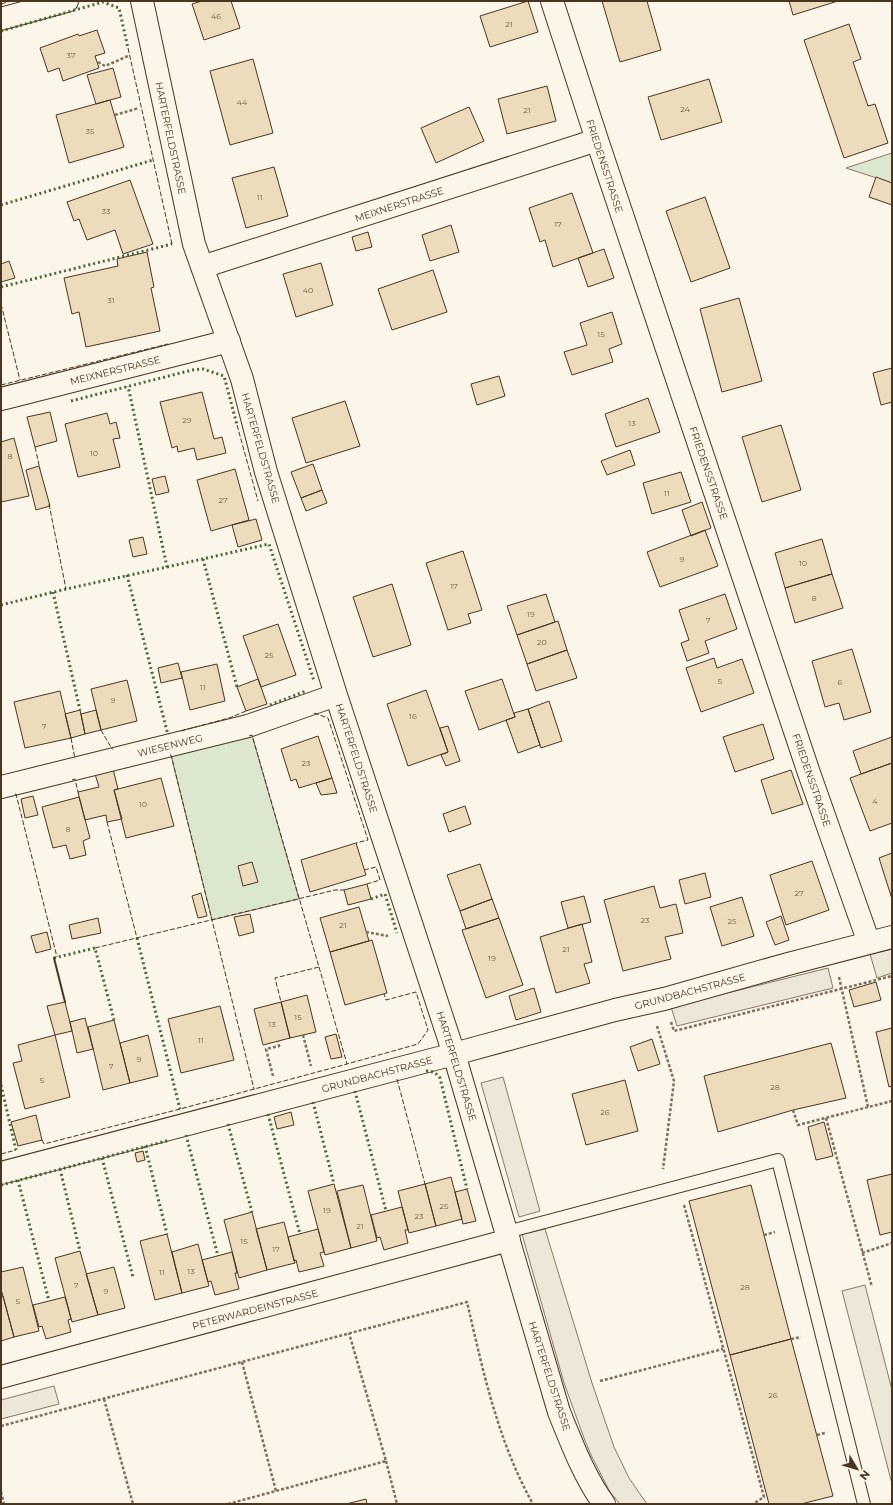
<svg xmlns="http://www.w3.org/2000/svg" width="893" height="1505" viewBox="0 0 893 1505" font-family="Montserrat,sans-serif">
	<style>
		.green { fill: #dce7d0; stroke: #887966 }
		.parking { fill: #ede7d9; stroke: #887966 }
		.building { fill: #ecdcbc; stroke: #4a3520 }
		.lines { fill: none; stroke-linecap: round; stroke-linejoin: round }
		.service-casing { stroke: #4a3520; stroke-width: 14 }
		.minor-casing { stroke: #4a3520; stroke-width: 24 }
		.path { stroke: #7f6f5c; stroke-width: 2.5; stroke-dasharray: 3 2; stroke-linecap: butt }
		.service { stroke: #fbf6e9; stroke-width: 12 }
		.minor { stroke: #fbf6e9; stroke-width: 22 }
		.hedge { stroke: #436837; stroke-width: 3; stroke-dasharray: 2 3; stroke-linecap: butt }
		.fence { stroke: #4a3520; stroke-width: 1; stroke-dasharray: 5 2; stroke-linecap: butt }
		.wall { stroke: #4a3520; stroke-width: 2 }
		.labels { text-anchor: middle; stroke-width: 3; stroke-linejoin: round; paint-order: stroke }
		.number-label { font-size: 8px; fill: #725f47 }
		.street-label { font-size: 10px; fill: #4a3520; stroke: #fbf6e9 }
	</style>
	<rect width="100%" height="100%" fill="#fbf6e9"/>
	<!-- green -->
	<path class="green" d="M892 153V183L846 168Z
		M252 735 299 899 212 920 171 755Z"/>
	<!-- parking -->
	<path class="parking" d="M892 949V973L877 978 870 954Z
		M828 968 833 988 677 1026 671 1007Z
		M503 1077 540 1211 519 1217 481 1083Z
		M545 1229 592 1383 614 1447 629 1478 647 1504H620L610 1492 591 1455 584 1438 564 1383 522 1234Z
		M865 1285 892 1390V1484L842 1291Z
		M54 1386 59 1404 1 1419V1400Z"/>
	<!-- building -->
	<path class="building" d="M202 1H231L240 28 204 40 192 4Z
		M528 1 538 32 490 47 480 16Z
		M602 1H647L661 50 620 62Z
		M789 1H838L793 15Z
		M849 24 861 59 853 62 868 106 875 104 888 143 844 158 804 40Z
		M97 30 105 53 95 56 99 68 63 81 59 68 48 72 40 48 78 34 79 36Z
		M253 59 273 133 230 145 210 71Z
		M113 68 121 97 96 104 87 75Z
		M709 79 722 122 661 140 648 97Z
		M547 86 556 121 507 134 498 99Z
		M110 100 124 147 69 163 56 115Z
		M469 107 484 141 436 163 421 128Z
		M274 167 288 216 246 228 232 178Z
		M876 177 892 183V205L869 197Z
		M130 180 153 244 123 254 115 230 87 240 79 219 74 221 67 202Z
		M572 193 593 253 553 267 545 240 540 242 529 208Z
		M705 197 730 268 691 282 666 211Z
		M451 225 459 252 430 261 422 235Z
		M368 232 372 247 356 251 352 237Z
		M604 249 614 278 588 287 578 258Z
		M147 252 154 287 151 288 160 331 86 347 79 312 72 314 64 278 118 266 117 259Z
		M9 261 15 278 1 282V264Z
		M321 263 333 305 296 317 283 274Z
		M433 270 447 312 392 330 378 289Z
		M739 298 762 381 722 392 700 309Z
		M612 312 622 344 609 349 613 362 572 375 564 352 587 345 580 323Z
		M892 368V402L881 405 873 373Z
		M499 376 505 396 477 405 471 384Z
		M202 392 214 439 222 437 226 453 197 460 194 448 178 452 177 446 172 448 160 402Z
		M648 398 660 432 616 447 605 414Z
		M345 401 360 446 306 463 292 418Z
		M50 412 57 441 35 447 27 417Z
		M107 413 110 424 116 422 120 438 113 439 120 467 78 477 65 424Z
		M781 425 801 490 762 502 742 437Z
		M14 438 29 496 1 502V442Z
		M630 450 635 465 607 475 601 461Z
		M313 464 322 490 301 498 291 472Z
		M39 466 50 506 36 510 26 470Z
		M235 469 249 520 211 531 197 480Z
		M681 472 691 502 652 514 643 483Z
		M165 476 169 492 156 495 152 479Z
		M322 490 327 503 306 511 301 498Z
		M702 502 711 528 691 536 682 510Z
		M256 519 262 540 238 547 232 525Z
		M705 530 718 566 660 587 647 552Z
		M143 537 147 554 133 557 129 540Z
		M822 539 832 574 785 588 775 553Z
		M463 551 482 610 468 614 471 623 448 630 426 563Z
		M832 574 843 608 795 623 785 588Z
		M392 584 411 645 373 657 353 597Z
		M546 594 555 622 517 635 507 606Z
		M725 594 737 629 705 641 709 653 687 661 681 643 689 640 679 610Z
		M558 621 567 650 527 664 517 635Z
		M278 624 296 675 261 687 243 636Z
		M852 649 871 712 844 720 839 703 825 707 812 661Z
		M567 650 577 678 536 691 527 664Z
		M714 658 717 668 742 659 754 693 701 712 686 668Z
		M178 663 182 678 161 683 158 668Z
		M217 664 225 701 190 710 181 672Z
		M258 679 267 704 246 711 237 687Z
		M502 679 515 717 479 730 465 691Z
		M127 680 137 721 101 730 91 689Z
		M426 690 448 752 408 766 387 704Z
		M60 691 71 738 25 748 14 702Z
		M549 701 562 741 541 748 528 709Z
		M528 709 540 745 518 753 506 720 515 717 514 713Z
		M80 710 85 734 71 738 65 714Z
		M96 710 101 730 85 734 81 714Z
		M763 724 774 759 735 772 723 737Z
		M448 726 460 761 446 766 441 755 448 752 440 728Z
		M318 736 332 778 299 788 296 779 291 781 281 749Z
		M892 737V763L861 774 853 751Z
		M892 763V823L870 831 850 778Z
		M113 769 118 789 114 790 122 819 107 822 106 815 85 820 78 792 99 787 95 774Z
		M791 770 803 804 772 814 761 780Z
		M161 778 174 826 126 838 114 790Z
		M332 778 337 793 321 795 316 783Z
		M33 796 38 815 25 818 21 799Z
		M79 797 90 838 83 841 86 855 70 859 66 845 53 848 42 807Z
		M465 806 471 824 449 832 443 814Z
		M356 843 366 875 310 892 301 860Z
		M892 853V899L879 858Z
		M812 861 829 910 786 925 770 875Z
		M252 862 258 882 243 886 238 866Z
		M480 864 492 899 460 911 447 875Z
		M705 873 711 897 685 904 679 880Z
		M367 884 371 899 348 905 344 890Z
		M654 886 660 908 676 904 683 933 665 937 671 959 623 971 604 900Z
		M201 893 207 916 198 918 192 896Z
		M584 896 591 922 568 928 561 902Z
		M742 897 754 936 722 946 710 907Z
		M492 899 499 918 466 929 460 911Z
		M359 907 369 941 330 952 320 918Z
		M250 914 254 932 239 936 234 917Z
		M781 916 789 940 775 945 766 922Z
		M98 918 101 933 72 939 69 925Z
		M499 918 523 985 486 998 462 930Z
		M582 924 592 962 584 964 590 983 556 993 540 937Z
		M47 932 51 949 36 953 31 936Z
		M372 940 387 993 345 1005 330 952Z
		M876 982 881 1000 854 1007 849 990Z
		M534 988 541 1012 516 1020 509 996Z
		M307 995 316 1032 290 1038 281 1002Z
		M65 1002 72 1031 55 1035 47 1006Z
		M281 1002 290 1038 263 1045 254 1009Z
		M220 1006 234 1060 181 1073 168 1019Z
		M85 1018 93 1049 77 1053 70 1022Z
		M114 1020 130 1083 103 1090 88 1027Z
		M892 1028V1086L889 1087 876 1032Z
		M336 1034 342 1057 331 1059 325 1037Z
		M55 1035 70 1097 25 1109 13 1063 22 1061 18 1045Z
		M148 1035 158 1076 130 1083 120 1043Z
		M652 1039 660 1064 638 1071 630 1047Z
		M831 1043 846 1098 793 1110 718 1132 704 1076Z
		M625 1080 638 1131 586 1145 572 1094Z
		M291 1112 294 1125 277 1129 274 1117Z
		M36 1115 42 1140 18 1146 11 1122Z
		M824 1122 833 1156 816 1160 808 1127Z
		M143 1151 145 1160 137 1162 135 1153Z
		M892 1174V1232L880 1235 867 1180Z
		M451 1177 462 1219 436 1226 425 1184Z
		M334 1184 351 1248 325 1255 308 1191Z
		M425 1184 436 1226 409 1233 398 1191Z
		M363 1185 377 1241 351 1248 337 1191Z
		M751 1185 791 1339 730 1355 689 1201Z
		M467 1189 476 1221 463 1224 455 1192Z
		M402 1207 408 1230H405L408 1243 384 1250 380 1237 377 1238 371 1215Z
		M252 1212 267 1270 239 1278 224 1220Z
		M284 1222 295 1263 267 1270 256 1229Z
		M318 1229 324 1252 320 1253 324 1266 299 1272 296 1260 294 1261 288 1237Z
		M167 1234 182 1293 155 1300 140 1241Z
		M198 1244 209 1286 182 1293 172 1252Z
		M80 1251 98 1315 72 1322 55 1258Z
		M232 1252 237 1273H235L239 1289 215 1295 211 1281 208 1282 202 1260Z
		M23 1267 39 1331 14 1337 1 1289V1272Z
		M114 1267 125 1308 98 1315 86 1274Z
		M3 1296 14 1337 1 1341V1297Z
		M65 1297 71 1319 68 1320 71 1332 46 1339 42 1326 39 1327 33 1305Z
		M791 1339 833 1496 801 1504H769L730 1355Z
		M366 1499 367 1504H346Z"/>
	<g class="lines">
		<!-- service casing -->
		<g class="service-casing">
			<path id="service" d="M507 1232 778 1160 864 1504"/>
		</g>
		<!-- minor casing -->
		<g class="minor-casing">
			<path id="minor" d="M142 1 194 244 242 379 266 472 336 695 454 1054 559 1412C572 1444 584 1476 604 1504
				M552 1 597 140 809 773 869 943
				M1 19 67 1
				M202 267 597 140
				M1 399 229 341
				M1 787 248 726 336 695
				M1 1173 454 1054 615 1010 664 999 788 964 892 937
				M1 1377 509 1240"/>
		</g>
		<!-- path -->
		<path class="path" d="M98 62 105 66 128 56
			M115 115 139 108
			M366 932 388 936
			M839 977 868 1107
			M671 1022 674 1031 892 976
			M657 1026 674 1081 663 1169
			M303 1035 311 1066
			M273 1076 266 1049 279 1046 278 1041
			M793 1110 798 1125 892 1101
			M826 1118 872 1287
			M684 1205 764 1497 753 1504
			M764 1235 775 1232
			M862 1253 892 1243
			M791 1339 801 1337
			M242 1362 276 1491
			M600 1381 723 1349
			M104 1399 133 1504
			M1 1426 467 1302C483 1371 498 1442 533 1504
			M817 1435 825 1433
			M386 1461 397 1504
			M1 1492 4 1504
			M228 1504 386 1461 349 1333"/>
		<!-- service -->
		<use href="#service" class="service"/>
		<!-- minor -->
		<use href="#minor" class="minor"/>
		<!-- hedge -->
		<path class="hedge" d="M1 31 103 2 119 8 128 48
			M1 205 153 160
			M1 287 172 244
			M71 401 192 370 203 369 224 376 237 425
			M203 559 237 687
			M167 567 269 544 314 681
			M127 575 168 735
			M53 592 80 710
			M1 605 66 589 167 567 128 386
			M270 705 306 691
			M371 899 385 894 397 933
			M137 938 180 1109
			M54 958 95 948 114 1020
			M426 1071C433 1071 436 1073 440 1078L467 1189
			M1 1085 16 1150
			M355 1091 386 1211
			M313 1102 334 1184
			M268 1114 300 1234
			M228 1124 252 1212
			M186 1135 218 1256
			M145 1146 167 1234
			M102 1158 133 1277
			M60 1169 80 1251
			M18 1180 49 1301
			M1 1185 170 1140"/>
		<!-- fence -->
		<path class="fence" d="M1 4 11 1
			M128 48 172 244
			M1 304 20 380
			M1 385 168 344
			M237 425 258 501
			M35 447 40 469
			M49 504 66 589
			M314 713 328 718 368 840 356 843
			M101 730 112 749H113
			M181 731 229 718 246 711
			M249 736 252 735 319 967 275 978 281 1002
			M71 738 75 759
			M170 755H171L254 1089
			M72 780 75 779 78 792
			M15 794H16L57 957
			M107 822 137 938
			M364 870 376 867 380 880 367 884
			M95 948 335 890H344
			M319 967 347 1064 418 1044 428 1030 416 992 386 1000 384 994
			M397 1079 425 1184
			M42 1140 44 1144 180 1109 347 1064
			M1 1154 16 1150"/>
		<!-- wall -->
		<path class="wall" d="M54 958 65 1002"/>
	</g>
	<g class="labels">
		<!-- number labels -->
		<g class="number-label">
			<text x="216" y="19">46</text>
			<text x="509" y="27">21</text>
			<text x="71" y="58">37</text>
			<text x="242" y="105">44</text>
			<text x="685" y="112">24</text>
			<text x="527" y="113">21</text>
			<text x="90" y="134">35</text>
			<text x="260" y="200">11</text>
			<text x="106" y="214">33</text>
			<text x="558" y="227">17</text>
			<text x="308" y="293">40</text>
			<text x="111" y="303">31</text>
			<text x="601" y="337">15</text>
			<text x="187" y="423">29</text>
			<text x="632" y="426">13</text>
			<text x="94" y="456">10</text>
			<text x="10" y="459">8</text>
			<text x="667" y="496">11</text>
			<text x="223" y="503">27</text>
			<text x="682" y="562">9</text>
			<text x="803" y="566">10</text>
			<text x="454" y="589">17</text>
			<text x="814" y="601">8</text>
			<text x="531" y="617">19</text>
			<text x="708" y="623">7</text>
			<text x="542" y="645">20</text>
			<text x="269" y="658">25</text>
			<text x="720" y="684">5</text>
			<text x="840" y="685">6</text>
			<text x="203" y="690">11</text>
			<text x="113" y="703">9</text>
			<text x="413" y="719">16</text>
			<text x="44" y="729">7</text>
			<text x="306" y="766">23</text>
			<text x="875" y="804">4</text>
			<text x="143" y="807">10</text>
			<text x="68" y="832">8</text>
			<text x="799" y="896">27</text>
			<text x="645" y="923">23</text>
			<text x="732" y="924">25</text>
			<text x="343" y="928">21</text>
			<text x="566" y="952">21</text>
			<text x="492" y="961">19</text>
			<text x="298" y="1020">15</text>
			<text x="272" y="1027">13</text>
			<text x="201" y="1043">11</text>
			<text x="139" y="1062">9</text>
			<text x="111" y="1069">7</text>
			<text x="42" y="1083">5</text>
			<text x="775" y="1090">28</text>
			<text x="605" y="1115">26</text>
			<text x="444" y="1209">25</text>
			<text x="327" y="1213">19</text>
			<text x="419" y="1219">23</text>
			<text x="360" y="1229">21</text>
			<text x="244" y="1244">15</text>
			<text x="276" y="1252">17</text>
			<text x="191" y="1274">13</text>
			<text x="162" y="1275">11</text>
			<text x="76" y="1288">7</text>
			<text x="745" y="1290">28</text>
			<text x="106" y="1294">9</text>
			<text x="18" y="1304">5</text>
			<text x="773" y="1398">26</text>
		</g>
		<!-- street labels -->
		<g class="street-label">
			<text transform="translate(171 138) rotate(78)" y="4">HARTERFELDSTRASSE</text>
			<text transform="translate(605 166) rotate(72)" y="4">FRIEDENSSTRASSE</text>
			<text transform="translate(399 204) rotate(-18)" y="4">MEIXNERSTRASSE</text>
			<text transform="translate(115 370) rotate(-14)" y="4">MEIXNERSTRASSE</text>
			<text transform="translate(261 448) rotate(74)" y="4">HARTERFELDSTRASSE</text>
			<text transform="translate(709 473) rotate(71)" y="4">FRIEDENSSTRASSE</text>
			<text transform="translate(170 745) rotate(-14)" y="4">WIESENWEG</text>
			<text transform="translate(357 758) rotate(72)" y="4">HARTERFELDSTRASSE</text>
			<text transform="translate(812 780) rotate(71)" y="4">FRIEDENSSTRASSE</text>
			<text transform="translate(690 991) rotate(-15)" y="4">GRUNDBACHSTRASSE</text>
			<text transform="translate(457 1066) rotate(73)" y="4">HARTERFELDSTRASSE</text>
			<text transform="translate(377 1074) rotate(-15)" y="4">GRUNDBACHSTRASSE</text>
			<text transform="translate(255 1309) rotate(-15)" y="4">PETERWARDEINSTRASSE</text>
			<text transform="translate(550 1376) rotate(72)" y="4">HARTERFELDSTRASSE</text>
		</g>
	</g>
	<!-- border -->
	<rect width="893" height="1505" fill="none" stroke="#4a3520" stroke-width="4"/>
	<!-- north arrow -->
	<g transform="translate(857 1469) rotate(128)" stroke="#fbf6e9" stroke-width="3" paint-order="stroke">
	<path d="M0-3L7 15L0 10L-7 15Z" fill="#4a3520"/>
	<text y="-6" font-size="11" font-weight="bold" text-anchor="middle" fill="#4a3520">N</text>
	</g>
</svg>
